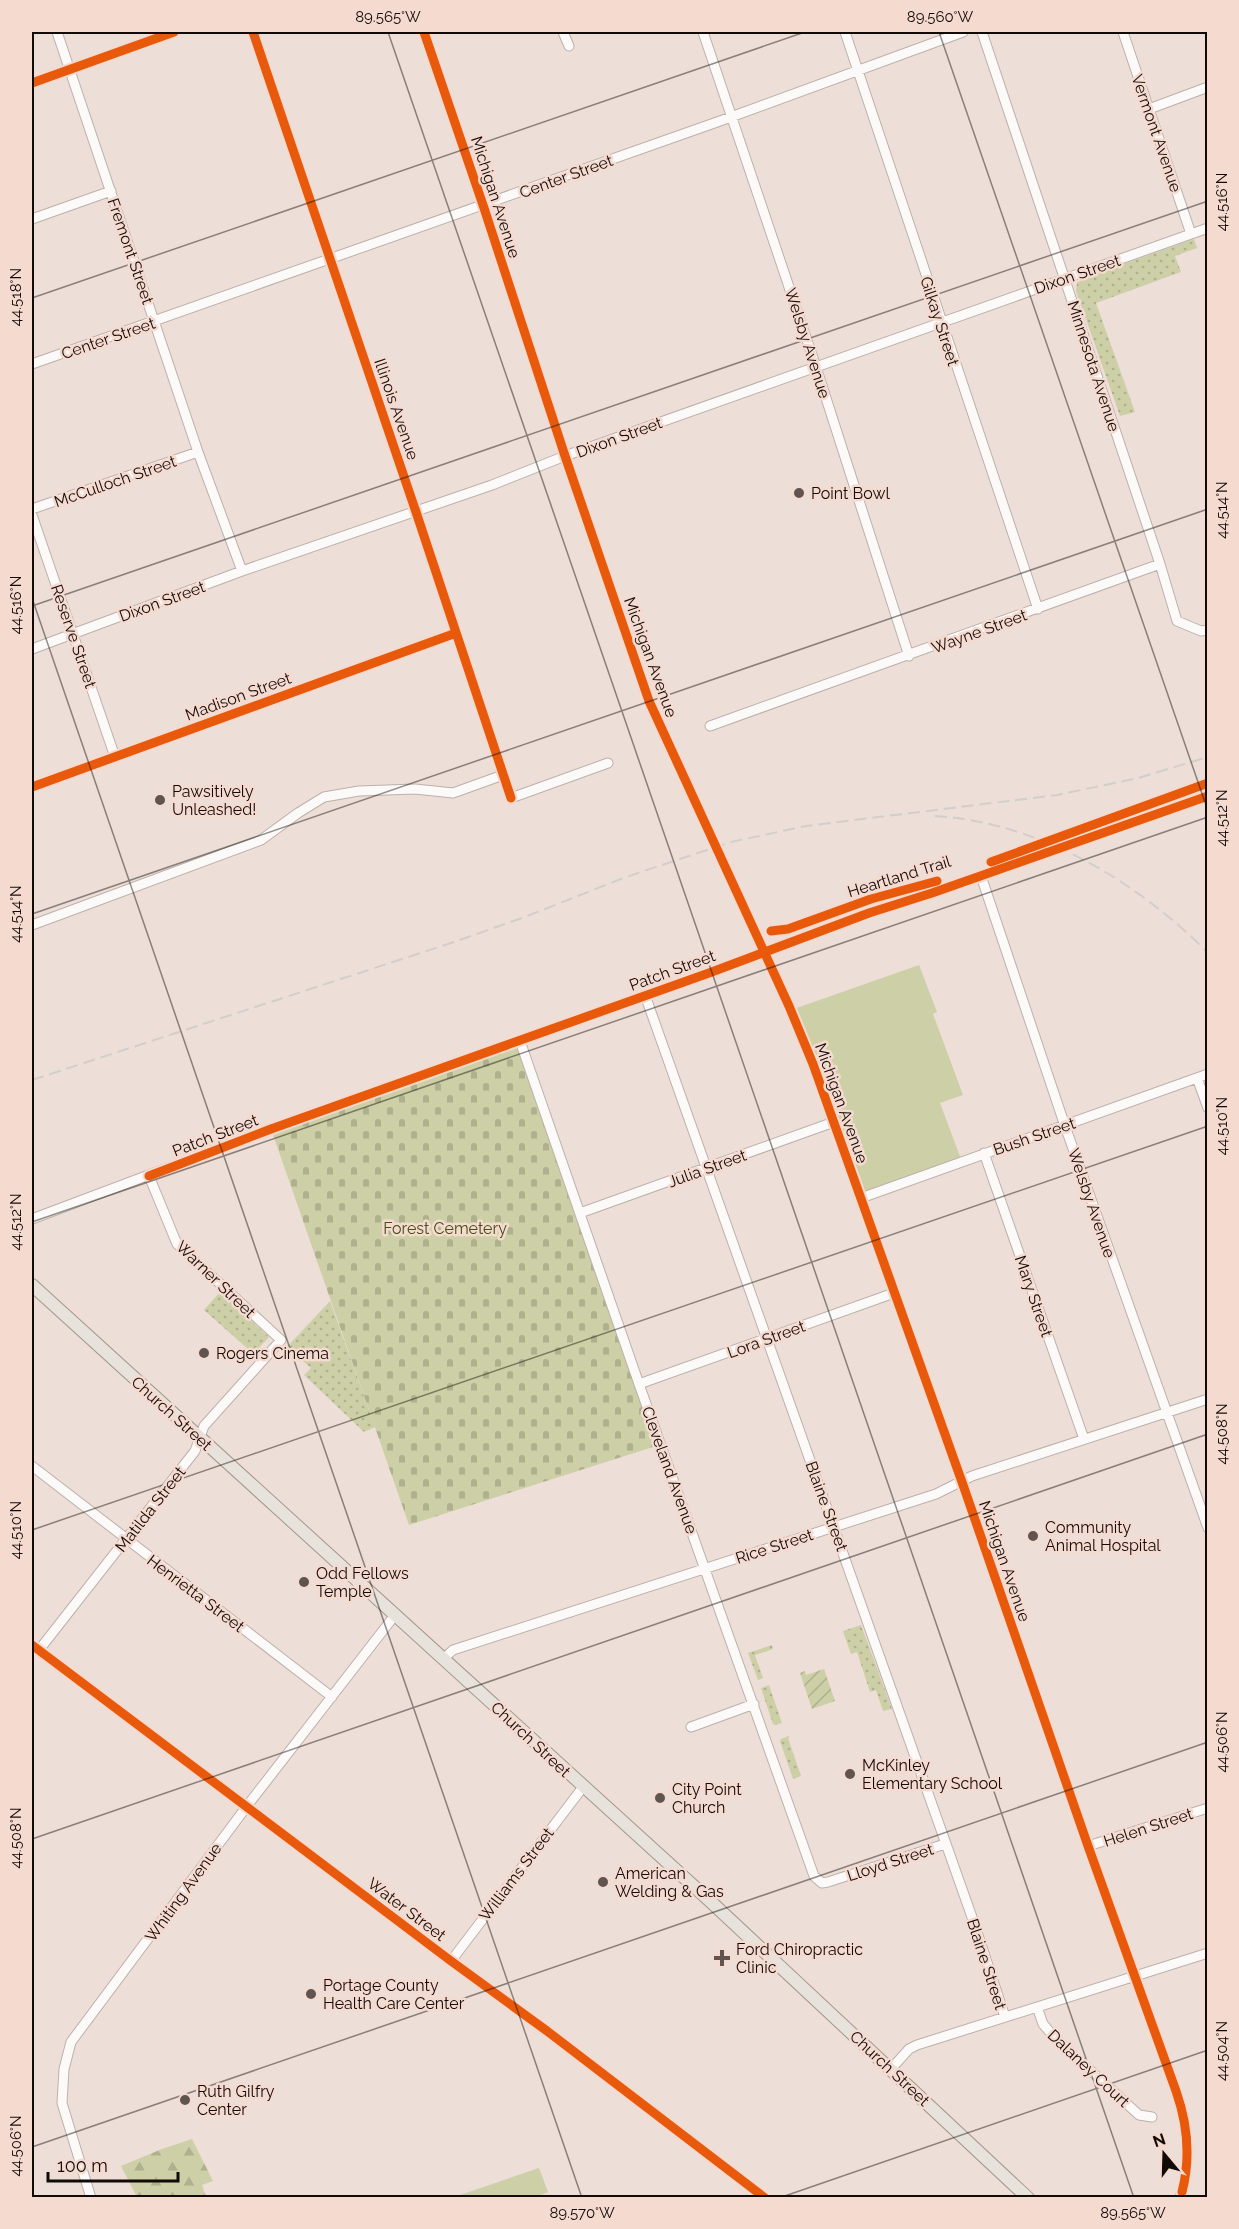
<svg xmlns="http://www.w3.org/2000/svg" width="1239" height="2229" viewBox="0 0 1239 2229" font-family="Raleway,sans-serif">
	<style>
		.grass { fill: url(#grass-dots) }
		.forest { fill: url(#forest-firs) }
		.cemetery { fill: url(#cemetery-stones) }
		.park { fill: #cdcfa6 }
		.garden { fill: url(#garden-furrows) }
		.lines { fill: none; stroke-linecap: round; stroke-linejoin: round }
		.minor-casing { stroke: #bcb0ab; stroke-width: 11 }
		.major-casing { stroke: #a39889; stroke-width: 14 }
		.minor { stroke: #fcfaf9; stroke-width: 9 }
		.major { stroke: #e7e2db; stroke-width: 12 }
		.rail { stroke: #d3cecc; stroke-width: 2; stroke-dasharray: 12 6; stroke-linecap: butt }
		.cycleway-casing { stroke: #f5dad0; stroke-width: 13 }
		.cycleway { stroke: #e8590c; stroke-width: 9 }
		.ticks { fill: none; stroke: #120a07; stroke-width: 1.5; stroke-opacity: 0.45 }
		.poi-dot { fill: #5f5450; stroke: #f5dad0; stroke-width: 2 }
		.labels { text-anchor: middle; stroke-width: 5; stroke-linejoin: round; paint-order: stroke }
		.street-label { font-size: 16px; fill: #120a07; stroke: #f5dad0 }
		.poi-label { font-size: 16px; fill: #120a07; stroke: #f5dad0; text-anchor: start }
		.park-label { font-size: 16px; fill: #445014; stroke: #f5dad0 }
		.neatline { fill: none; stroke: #120a07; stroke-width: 2 }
		.ticks-label { font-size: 15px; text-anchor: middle; fill: #120a07 }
	</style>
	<defs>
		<pattern id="grass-dots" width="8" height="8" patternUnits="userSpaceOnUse" patternTransform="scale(1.5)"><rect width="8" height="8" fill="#cdcfa6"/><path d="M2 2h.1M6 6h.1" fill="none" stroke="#afb08d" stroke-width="1.8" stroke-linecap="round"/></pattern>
		<pattern id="forest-firs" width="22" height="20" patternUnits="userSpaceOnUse" patternTransform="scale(1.5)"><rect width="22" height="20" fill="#cdcfa6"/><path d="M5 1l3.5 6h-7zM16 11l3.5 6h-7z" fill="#afb08d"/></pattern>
		<pattern id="cemetery-stones" width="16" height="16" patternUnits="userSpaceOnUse" patternTransform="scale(1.5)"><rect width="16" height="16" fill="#cdcfa6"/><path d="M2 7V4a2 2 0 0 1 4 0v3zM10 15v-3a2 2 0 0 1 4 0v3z" fill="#afb08d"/></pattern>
		<pattern id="garden-furrows" width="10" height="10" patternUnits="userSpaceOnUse" patternTransform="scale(1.5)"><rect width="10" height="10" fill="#cdcfa6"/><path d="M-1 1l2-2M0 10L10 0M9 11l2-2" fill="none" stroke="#afb08d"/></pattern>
	</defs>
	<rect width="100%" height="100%" fill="#edded8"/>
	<!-- grass -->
	<path class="grass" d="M1194 239 1197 248 1175 256 1181 272 1096 303 1135 412 1120 416 1076 291 1077 283 1084 278Z
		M220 1292 269 1337 252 1355 247 1351 248 1349 204 1310Z
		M330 1301 375 1427 364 1432 304 1375 311 1368 287 1347Z
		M861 1625 892 1709 883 1711 876 1690 870 1692 857 1652 851 1654 843 1631Z
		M772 1645 773 1649 755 1655 763 1678 758 1680 748 1653Z
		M769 1685 782 1723 775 1725 773 1724 761 1688Z
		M789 1736 788 1738 801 1776 793 1779 780 1741 781 1739Z"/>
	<!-- forest -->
	<path class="forest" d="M192 2139 213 2181 202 2185 206 2197H137L121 2166 162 2149Z"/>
	<!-- cemetery -->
	<path class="cemetery" d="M520 1041 639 1384 653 1447 409 1525 271 1129Z"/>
	<!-- park -->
	<path class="park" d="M919 965 937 1012 933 1014 963 1095 940 1103 962 1162 861 1198 791 1010Z
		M539 2168 548 2192 534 2198 454 2197Z"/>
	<!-- garden -->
	<path class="garden" d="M824 1669 835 1701 812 1709 800 1673 805 1671 806 1675Z"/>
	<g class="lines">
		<!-- minor casing -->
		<g class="minor-casing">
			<path id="minor" d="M57 32 198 452 242 571
				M253 32 416 512 511 798 608 763
				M424 32 483 205 565 456 649 701 789 1006 813 1064 962 1482 1088 1846 1176 2091C1188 2126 1192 2162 1180 2198
				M563 32 569 46
				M703 32 816 367 909 656
				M845 32 1038 609
				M982 32 1160 564 1177 621 1201 631 1208 630
				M1123 32 1191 234
				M32 83 174 32
				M1149 109 1208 87
				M32 219 111 191
				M32 364 720 121 963 32
				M32 509 198 452
				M32 515 115 757
				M32 649 242 571 492 485 565 456 1208 228
				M710 726 1160 564
				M32 787 456 633
				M981 876 1065 1126 1208 1528
				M32 925 261 840 298 813 324 797 359 791 415 789 453 793 503 775
				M645 995 973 1920 1005 2017
				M520 1041 639 1384 814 1876 822 1883 828 1882 945 1844
				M1197 1078 1208 1108
				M984 1153 1084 1439
				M861 1198 1208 1074
				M580 1213 834 1122
				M32 1219 271 1129 709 973 869 913 932 893 1208 796
				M639 1384 894 1293
				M32 1466 332 1697
				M32 1645 451 1961 547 2031 765 2198
				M39 1650 195 1451 204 1426 281 1340 177 1244 149 1176
				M443 1659 453 1650 936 1494 972 1476 1208 1399
				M691 1727 754 1704
				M1088 1846 1208 1808
				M451 1961 583 1787
				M1037 2007 1043 2024 1054 2037 1139 2115 1152 2117
				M891 2069 909 2049 917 2045 1208 1953
				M91 2198 62 2103 64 2069 71 2042 247 1806 395 1615"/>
		</g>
		<!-- major casing -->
		<g class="major-casing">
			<path id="major" d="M32 1285 710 1901 1028 2198"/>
		</g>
		<!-- minor -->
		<use href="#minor" class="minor"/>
		<!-- major -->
		<use href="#major" class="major"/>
		<!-- rail -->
		<path class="rail" d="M935 816C1038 822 1137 881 1208 953
			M32 1080 451 943 522 918 626 877 731 842 806 826 1057 795 1138 778 1208 757"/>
		<!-- cycleway casing -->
		<g class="cycleway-casing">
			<path id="cycleway" d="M253 32 416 512 511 798
				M424 32 483 205 565 456 649 701 789 1006 813 1064 962 1482 1088 1846 1176 2091C1188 2125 1191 2157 1182 2192
				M32 83 174 32
				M32 787 456 633
				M991 862 1208 783
				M771 931 788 929 871 899 937 881
				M149 1176 271 1129 709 973 869 913 932 893 1208 796
				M32 1645 451 1961 547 2031 765 2198"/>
		</g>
		<!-- cycleway -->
		<use href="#cycleway" class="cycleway"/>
	</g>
	<!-- ticks -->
	<path class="ticks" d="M388 32 1134 2198M939 32 1208 811M32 298 805 32M32 598 582 2198M32 606 1208 201M32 914 1208 509M32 1222 1208 817M32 1530 1208 1126M32 1839 1208 1434M32 2147 1208 1742M779 2198 1208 2050"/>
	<!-- markers -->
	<g class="poi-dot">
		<circle cx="799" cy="493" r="6"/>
		<circle cx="160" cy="800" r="6"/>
		<circle cx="204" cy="1353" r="6"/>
		<circle cx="1033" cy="1536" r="6"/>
		<circle cx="304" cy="1582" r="6"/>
		<circle cx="850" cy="1774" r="6"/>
		<circle cx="660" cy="1798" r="6"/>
		<circle cx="603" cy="1882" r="6"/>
		<path d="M719 1949h6v6h6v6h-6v6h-6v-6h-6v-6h6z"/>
		<circle cx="311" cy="1994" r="6"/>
		<circle cx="185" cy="2100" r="6"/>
	</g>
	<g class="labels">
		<!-- street labels -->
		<g class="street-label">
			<text transform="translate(1157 133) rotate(71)" y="6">Vermont Avenue</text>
			<text transform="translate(566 176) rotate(-20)" y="6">Center Street</text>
			<text transform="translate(496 197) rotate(72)" y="6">Michigan Avenue</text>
			<text transform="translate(131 251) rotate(71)" y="6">Fremont Street</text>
			<text transform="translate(1077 274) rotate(-19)" y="6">Dixon Street</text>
			<text transform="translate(940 321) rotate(72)" y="6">Gilkay Street</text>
			<text transform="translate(108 338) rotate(-19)" y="6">Center Street</text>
			<text transform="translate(808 343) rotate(72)" y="6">Welsby Avenue</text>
			<text transform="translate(1094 366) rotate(72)" y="6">Minnesota Avenue</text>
			<text transform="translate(397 409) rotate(71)" y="6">Illinois Avenue</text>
			<text transform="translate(619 437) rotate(-20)" y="6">Dixon Street</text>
			<text transform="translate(115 481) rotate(-19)" y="6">McCulloch Street</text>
			<text transform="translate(162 601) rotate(-20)" y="6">Dixon Street</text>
			<text transform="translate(979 631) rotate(-20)" y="6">Wayne Street</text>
			<text transform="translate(74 636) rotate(71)" y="6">Reserve Street</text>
			<text transform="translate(651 657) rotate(70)" y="6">Michigan Avenue</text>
			<text transform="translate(238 696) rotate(-20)" y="6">Madison Street</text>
			<text transform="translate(899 876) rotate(-17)" y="6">Heartland Trail</text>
			<text transform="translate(672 970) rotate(-20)" y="6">Patch Street</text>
			<text transform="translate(842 1103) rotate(70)" y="6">Michigan Avenue</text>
			<text transform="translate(215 1135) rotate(-21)" y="6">Patch Street</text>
			<text transform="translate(1034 1136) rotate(-19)" y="6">Bush Street</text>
			<text transform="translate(707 1168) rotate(-20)" y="6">Julia Street</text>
			<text transform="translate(1092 1203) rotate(71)" y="6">Welsby Avenue</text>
			<text transform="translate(216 1279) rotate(44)" y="6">Warner Street</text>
			<text transform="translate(1034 1296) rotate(71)" y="6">Mary Street</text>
			<text transform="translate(766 1339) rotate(-20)" y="6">Lora Street</text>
			<text transform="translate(172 1413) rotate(42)" y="6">Church Street</text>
			<text transform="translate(670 1470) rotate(70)" y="6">Cleveland Avenue</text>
			<text transform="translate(827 1506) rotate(70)" y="6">Blaine Street</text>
			<text transform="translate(150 1509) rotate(-52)" y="6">Matilda Street</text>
			<text transform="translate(774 1546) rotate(-18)" y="6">Rice Street</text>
			<text transform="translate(1005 1561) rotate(71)" y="6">Michigan Avenue</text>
			<text transform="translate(196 1593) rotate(37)" y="6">Henrietta Street</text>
			<text transform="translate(531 1739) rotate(43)" y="6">Church Street</text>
			<text transform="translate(1148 1827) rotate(-18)" y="6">Helen Street</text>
			<text transform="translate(890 1862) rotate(-18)" y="6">Lloyd Street</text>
			<text transform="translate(516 1874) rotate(-53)" y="6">Williams Street</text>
			<text transform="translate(183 1892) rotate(-54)" y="6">Whiting Avenue</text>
			<text transform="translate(407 1909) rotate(37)" y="6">Water Street</text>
			<text transform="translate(987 1964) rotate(72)" y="6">Blaine Street</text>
			<text transform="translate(890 2068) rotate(43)" y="6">Church Street</text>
			<text transform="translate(1089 2068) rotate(43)" y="6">Dalaney Court</text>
		</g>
		<!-- poi labels -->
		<g class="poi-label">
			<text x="811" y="499">Point Bowl</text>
			<text x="172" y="797">Pawsitively<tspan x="172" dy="18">Unleashed!</tspan></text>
			<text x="216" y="1359">Rogers Cinema</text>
			<text x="1045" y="1533">Community<tspan x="1045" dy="18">Animal Hospital</tspan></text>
			<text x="316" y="1579">Odd Fellows<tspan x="316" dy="18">Temple</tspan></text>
			<text x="862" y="1771">McKinley<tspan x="862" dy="18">Elementary School</tspan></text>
			<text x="672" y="1795">City Point<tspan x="672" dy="18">Church</tspan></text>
			<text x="615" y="1879">American<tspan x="615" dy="18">Welding &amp; Gas</tspan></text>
			<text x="736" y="1955">Ford Chiropractic<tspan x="736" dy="18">Clinic</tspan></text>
			<text x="323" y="1991">Portage County<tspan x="323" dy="18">Health Care Center</tspan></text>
			<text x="197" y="2097">Ruth Gilfry<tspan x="197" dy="18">Center</tspan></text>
		</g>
		<!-- park labels -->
		<g class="park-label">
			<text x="445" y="1234">Forest Cemetery</text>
		</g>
	</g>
	<!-- border -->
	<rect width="1239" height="2229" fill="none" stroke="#f5dad0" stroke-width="66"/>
	<!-- north arrow -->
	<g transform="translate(1164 2154) rotate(341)" stroke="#f5dad0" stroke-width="4.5" paint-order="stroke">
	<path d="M0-4.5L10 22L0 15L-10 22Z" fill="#120a07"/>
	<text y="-9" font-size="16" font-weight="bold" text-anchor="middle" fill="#120a07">N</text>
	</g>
	<!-- scale -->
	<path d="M48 2172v9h130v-9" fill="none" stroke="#120a07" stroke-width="3"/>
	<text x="57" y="2172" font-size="18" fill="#120a07" stroke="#f5dad0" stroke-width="4.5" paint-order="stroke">100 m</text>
	<rect x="33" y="33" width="1173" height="2163" class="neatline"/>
	<g class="ticks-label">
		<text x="388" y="22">89.565°W</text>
		<text x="940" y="22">89.560°W</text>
		<text transform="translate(1222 202) rotate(-90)" y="5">44.516°N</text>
		<text transform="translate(16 297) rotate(-90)" y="5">44.518°N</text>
		<text transform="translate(1222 510) rotate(-90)" y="5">44.514°N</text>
		<text transform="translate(16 605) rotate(-90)" y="5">44.516°N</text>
		<text transform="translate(1222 818) rotate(-90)" y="5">44.512°N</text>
		<text transform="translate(16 914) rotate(-90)" y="5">44.514°N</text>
		<text transform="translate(1222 1126) rotate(-90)" y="5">44.510°N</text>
		<text transform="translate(16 1222) rotate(-90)" y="5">44.512°N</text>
		<text transform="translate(1222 1434) rotate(-90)" y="5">44.508°N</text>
		<text transform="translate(16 1530) rotate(-90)" y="5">44.510°N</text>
		<text transform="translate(1222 1742) rotate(-90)" y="5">44.506°N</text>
		<text transform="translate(16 1838) rotate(-90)" y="5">44.508°N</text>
		<text transform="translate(1222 2051) rotate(-90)" y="5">44.504°N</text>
		<text transform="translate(16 2146) rotate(-90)" y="5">44.506°N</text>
		<text x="582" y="2218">89.570°W</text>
		<text x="1133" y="2218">89.565°W</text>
	</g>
</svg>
